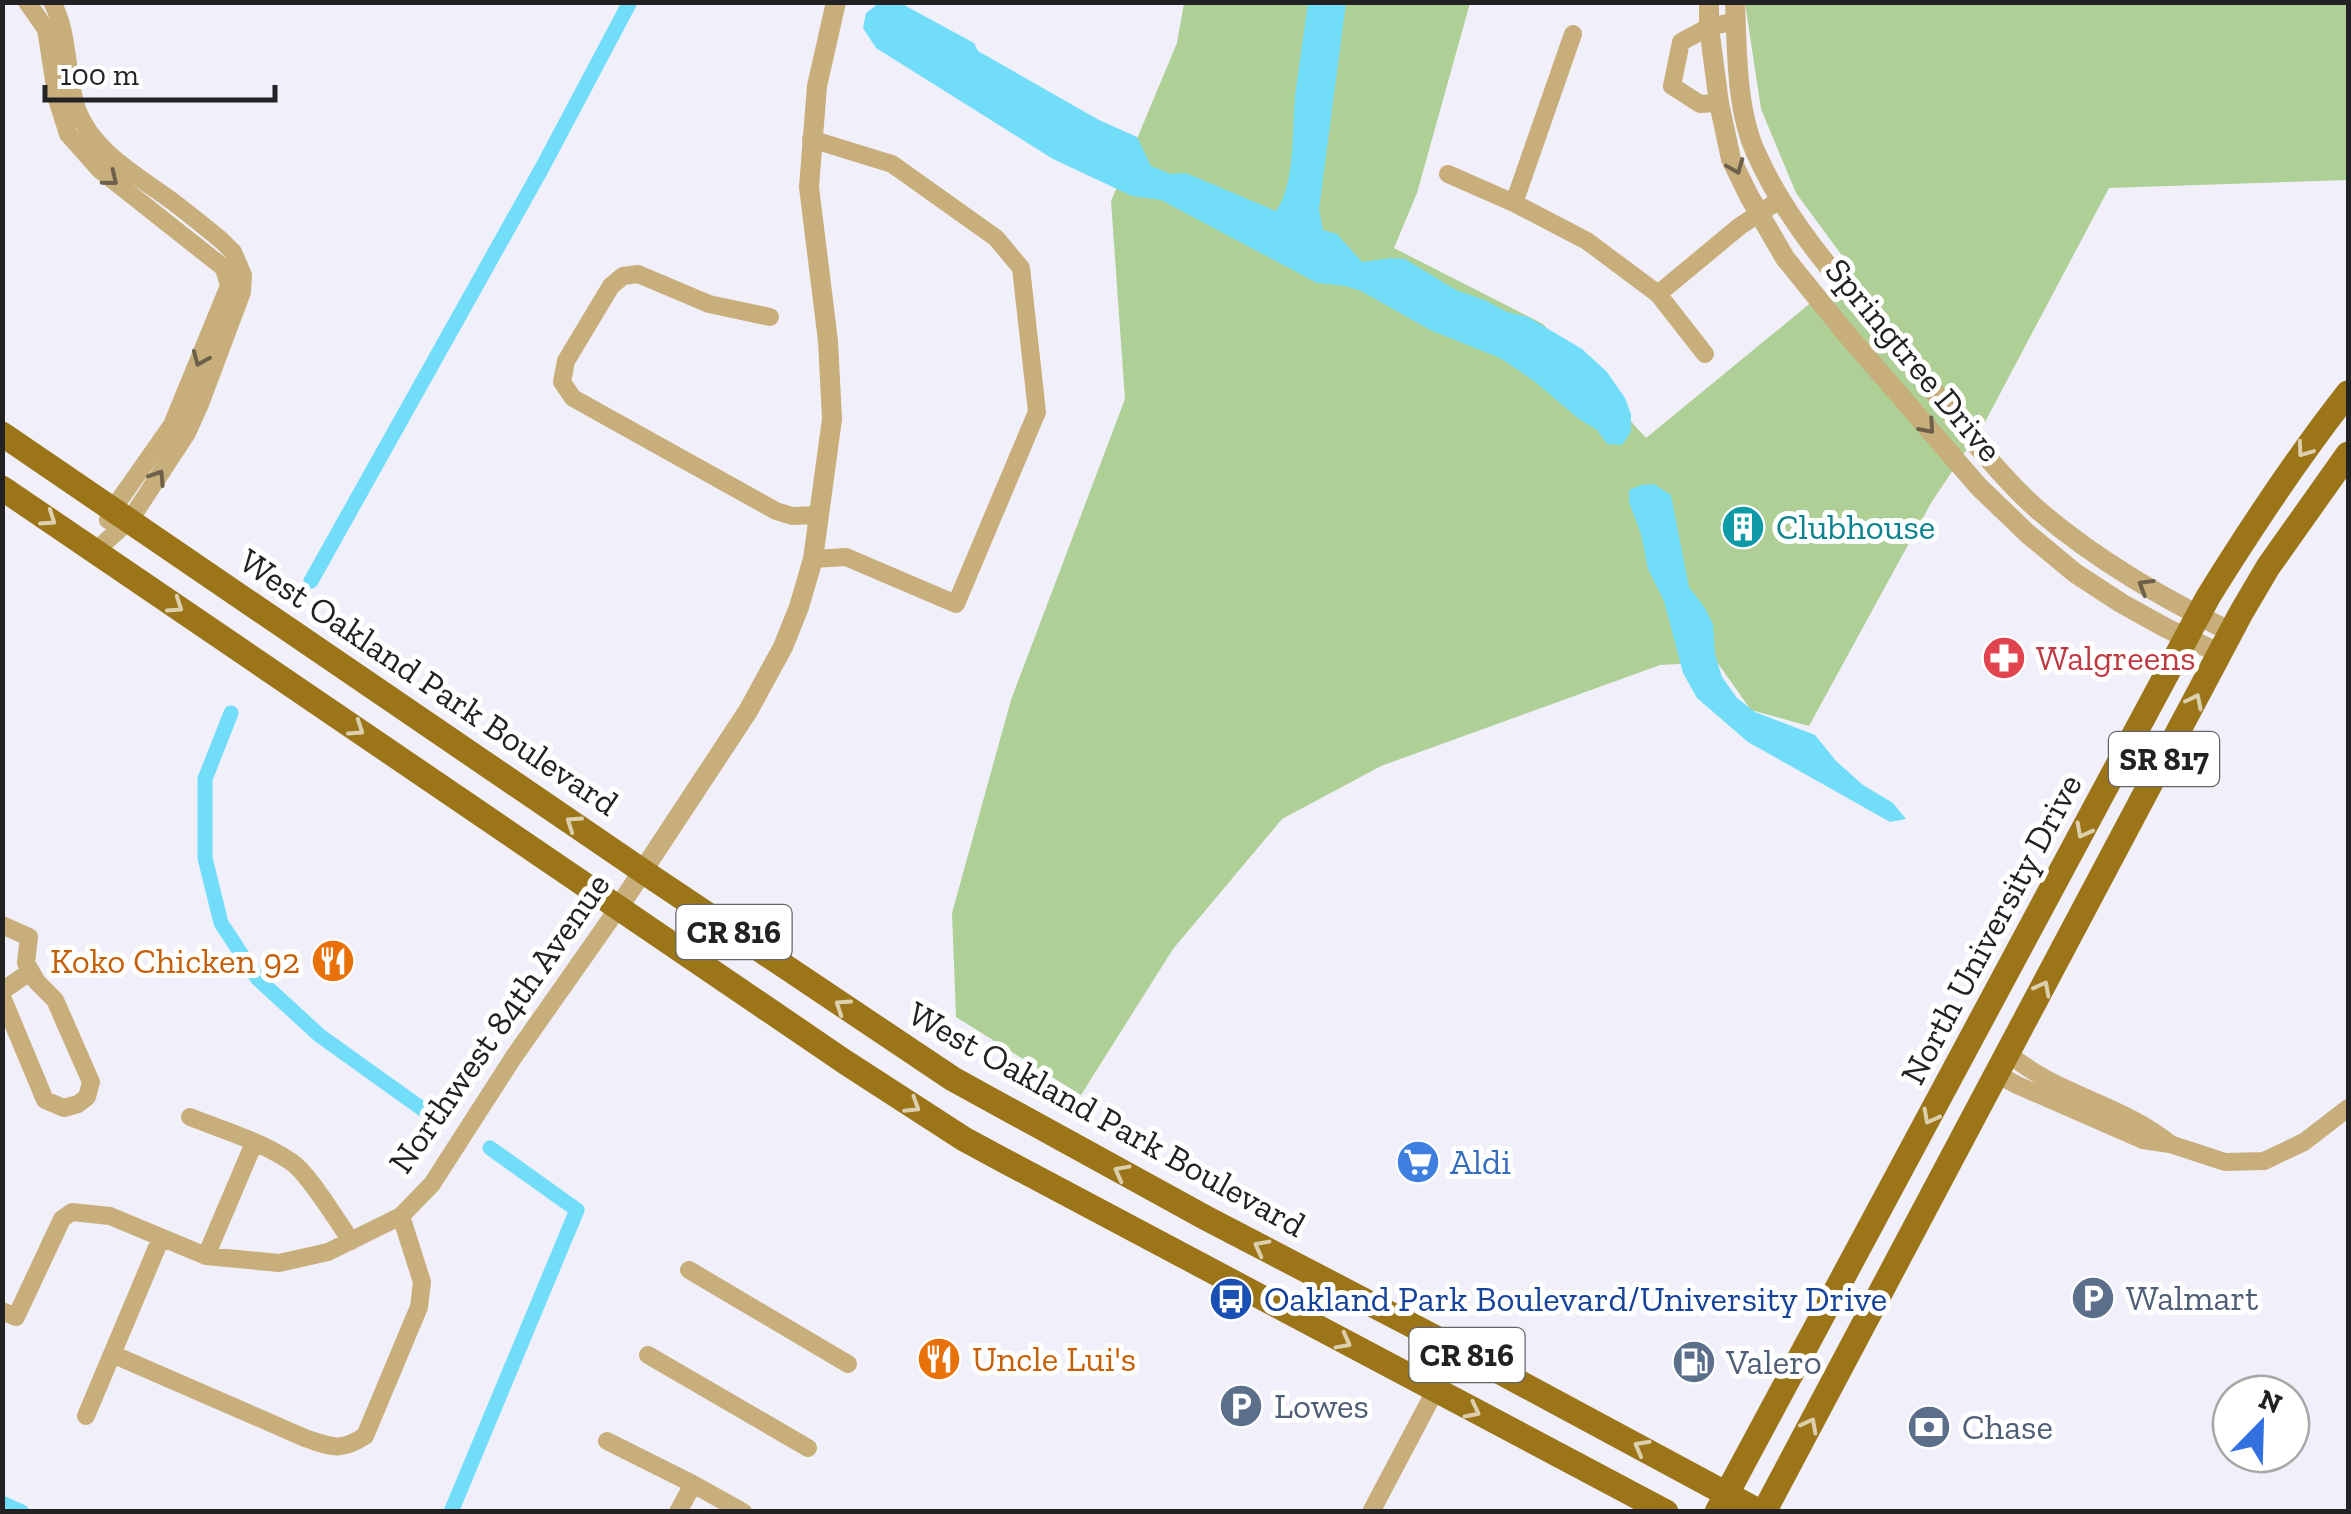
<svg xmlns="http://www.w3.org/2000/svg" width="2351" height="1514" viewBox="0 0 2351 1514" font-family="'Zilla Slab',serif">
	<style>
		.green { fill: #aecf95 }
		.water { fill: #72ddf8 }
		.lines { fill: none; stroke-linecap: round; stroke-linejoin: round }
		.canal { stroke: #72ddf8; stroke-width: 15 }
		.minor { stroke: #c8ae7a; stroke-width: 18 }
		.tertiary { stroke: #c8ae7a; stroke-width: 20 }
		.primary { stroke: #9b7518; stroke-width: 25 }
		.oneway { stroke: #6d614b }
		.oneway2 { stroke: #dccfae }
		.labels { text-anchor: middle; stroke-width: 10; stroke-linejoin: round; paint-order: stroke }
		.shield { fill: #fff; stroke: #646466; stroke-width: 2.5 }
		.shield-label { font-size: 32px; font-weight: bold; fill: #222225 }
		.street-label { font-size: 35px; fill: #222225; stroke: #fff }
		.culture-label { font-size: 35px; fill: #0d838f; stroke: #fff; text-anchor: start }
		.health-label { font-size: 35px; fill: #be3a42; stroke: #fff; text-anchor: start }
		.food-label { font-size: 35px; fill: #c56008; stroke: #fff; text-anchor: end }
		.shop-label { font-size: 35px; fill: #366cbe; stroke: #fff; text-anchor: start }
		.service-label { font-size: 35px; fill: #4e5e75; stroke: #fff; text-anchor: start }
		.transit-label { font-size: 35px; fill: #164399; stroke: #fff; text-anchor: start }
	</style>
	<rect width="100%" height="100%" fill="#f1f0fa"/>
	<!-- green -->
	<path class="green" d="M1184 3H1470L1417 193 1394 248 1543 324 1646 438 1852 269 1796 193 1761 109 1745 3H2348V180L2109 188 1985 422 1931 503 1809 726 1751 710 1717 662 1660 665 1381 766 1282 819 1173 949 1081 1095 956 1017 952 913 1011 700 1125 399 1111 201 1177 43Z"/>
	<!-- water -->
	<path class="water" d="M879 3H897L904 5 974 43 978 51 1099 120 1137 137 1151 166 1171 174 1186 173 1276 211C1297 182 1291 124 1296 88 1300 60 1304 31 1308 3H1346L1319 209 1323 230 1337 234 1362 262 1391 258 1405 259 1456 290 1485 300 1507 312 1528 317 1582 349 1607 372 1625 398 1631 414V432L1622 445 1607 444 1597 430 1579 419 1534 381 1500 358 1430 330 1361 291 1345 286 1317 283 1161 200 1132 196 1053 159 876 48 863 28 866 13Z
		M1654 484 1671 495 1689 587 1705 608 1713 624 1715 654 1722 677 1737 698 1755 712 1815 735 1836 761 1863 785 1893 803 1906 819 1890 822 1748 742 1697 698 1683 673 1664 601 1648 569 1641 534 1629 502V490L1641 485Z"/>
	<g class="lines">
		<!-- canal -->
		<path class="canal" d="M311 581 542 168 630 2
			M231 713 205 779V858L221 923 257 978 319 1035 432 1116
			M2 1503 22 1512
			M451 1512 577 1210 490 1148"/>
		<!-- minor -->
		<path class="minor" d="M27 2 46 29 57 99 68 134 100 170 224 268 229 286 172 425 113 509 108 520
			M52 2C70 34 65 75 77 109 92 151 138 176 172 201 189 214 205 227 221 240L233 252 243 275 242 292 200 404 187 433 130 520 95 551
			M1573 34 1514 203 1587 241 1658 294 1705 354
			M1719 103 1700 104 1672 86 1681 42 1709 27 1736 21
			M811 139 892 164 996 238 1021 268 1037 412 956 604 846 557 813 559
			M1448 174 1514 203
			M1658 294 1740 226 1781 199
			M770 317 709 304 638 274 623 276 611 286 566 361 562 382 573 398 776 511 792 516 819 515
			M2 925 29 937 26 963 37 982 55 1000 91 1082 87 1097 78 1104 64 1108 45 1100 2 997
			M2 991 31 971
			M2008 1053C2055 1094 2121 1104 2169 1143
			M1997 1074 2017 1085 2143 1140 2170 1144 2225 1162 2264 1161 2304 1142 2348 1108
			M190 1117C223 1130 260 1141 290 1161 308 1172 338 1222 351 1241
			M206 1256 254 1143
			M689 1270 848 1364
			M2 1311 16 1317 62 1219 72 1212 110 1216 206 1256 279 1263 328 1252 401 1216
			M112 1354 305 1438C332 1447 340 1452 365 1436L419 1307 422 1282 401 1216 432 1184 513 1058 619 907
			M648 1355 808 1448
			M86 1416 161 1238
			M607 1441 693 1484 678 1512
			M693 1484 743 1512
			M1371 1512 1435 1391"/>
		<!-- tertiary -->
		<path class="tertiary" d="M1709 2V27L1719 103 1731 159 1749 196 1785 258 1844 331 1979 487 2028 534 2075 573 2121 603 2166 628 2219 653
			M1735 2C1737 50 1736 109 1756 153 1789 227 1846 288 1899 349 1945 402 1985 463 2038 510 2096 560 2163 598 2231 632
			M619 907 748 711 783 647 799 607 813 559 832 419 828 341 809 187 817 86 836 2"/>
		<!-- primary -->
		<path class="primary" d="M2 434 644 872 953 1079 1206 1218 1463 1352 1760 1512
			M2 488 845 1062 964 1139 1001 1159 1666 1512
			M1717 1512 2208 597C2252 526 2297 458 2348 393
			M1764 1512 2241 613 2268 567 2348 454"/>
	</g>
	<!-- one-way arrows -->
	<defs><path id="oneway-chevron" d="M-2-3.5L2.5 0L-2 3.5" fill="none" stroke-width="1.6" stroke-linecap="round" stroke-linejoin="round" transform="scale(2.5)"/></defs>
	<g class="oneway">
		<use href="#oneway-chevron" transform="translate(1736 167) rotate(68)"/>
		<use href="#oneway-chevron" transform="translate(111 179) rotate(39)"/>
		<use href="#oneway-chevron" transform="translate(200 359) rotate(113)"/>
		<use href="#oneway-chevron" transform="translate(1928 427) rotate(49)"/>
		<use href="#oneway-chevron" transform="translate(158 477) rotate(-57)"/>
		<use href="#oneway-chevron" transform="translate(2145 586) rotate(-149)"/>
	</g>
	<g class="oneway2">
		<use href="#oneway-chevron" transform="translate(2304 450) rotate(126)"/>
		<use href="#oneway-chevron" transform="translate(49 519) rotate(34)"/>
		<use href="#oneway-chevron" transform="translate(176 606) rotate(34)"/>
		<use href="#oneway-chevron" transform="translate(2195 701) rotate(-63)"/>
		<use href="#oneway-chevron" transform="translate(357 729) rotate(34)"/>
		<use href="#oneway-chevron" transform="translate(573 823) rotate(-146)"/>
		<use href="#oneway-chevron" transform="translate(2083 831) rotate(118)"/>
		<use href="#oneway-chevron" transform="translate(2043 988) rotate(-62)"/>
		<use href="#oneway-chevron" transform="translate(842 1006) rotate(-146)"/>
		<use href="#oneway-chevron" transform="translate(913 1106) rotate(32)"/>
		<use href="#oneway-chevron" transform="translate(1930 1117) rotate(118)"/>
		<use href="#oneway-chevron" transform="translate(1121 1172) rotate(-152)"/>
		<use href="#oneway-chevron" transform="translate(1261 1247) rotate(-152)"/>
		<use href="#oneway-chevron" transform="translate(1344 1342) rotate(28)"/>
		<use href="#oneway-chevron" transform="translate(1473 1411) rotate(27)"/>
		<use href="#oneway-chevron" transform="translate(1810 1425) rotate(-62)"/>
		<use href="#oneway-chevron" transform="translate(1641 1447) rotate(-151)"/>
	</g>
	<!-- icons -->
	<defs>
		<g id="building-disc" transform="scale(2.25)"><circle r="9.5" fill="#0f9aa8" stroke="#fff"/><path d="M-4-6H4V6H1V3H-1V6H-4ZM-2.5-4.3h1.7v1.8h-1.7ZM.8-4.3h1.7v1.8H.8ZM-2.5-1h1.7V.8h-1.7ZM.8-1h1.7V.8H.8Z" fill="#fff"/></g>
		<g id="pharmacy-disc" transform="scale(2.25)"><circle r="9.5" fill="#e0444e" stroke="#fff"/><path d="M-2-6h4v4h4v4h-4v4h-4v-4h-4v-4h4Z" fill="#fff"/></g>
		<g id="restaurant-disc" transform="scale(2.25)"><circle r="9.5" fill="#e8710a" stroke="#fff"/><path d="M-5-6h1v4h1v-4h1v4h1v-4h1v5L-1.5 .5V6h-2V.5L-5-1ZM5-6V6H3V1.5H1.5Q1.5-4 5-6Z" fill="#fff"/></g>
		<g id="supermarket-disc" transform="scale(2.25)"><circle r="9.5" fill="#3f7fe0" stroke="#fff"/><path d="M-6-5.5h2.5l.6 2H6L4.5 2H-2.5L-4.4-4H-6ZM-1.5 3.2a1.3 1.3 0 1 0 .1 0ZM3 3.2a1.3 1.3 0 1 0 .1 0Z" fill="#fff"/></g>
		<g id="parking-disc" transform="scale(2.25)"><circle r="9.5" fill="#5c6f8a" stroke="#fff"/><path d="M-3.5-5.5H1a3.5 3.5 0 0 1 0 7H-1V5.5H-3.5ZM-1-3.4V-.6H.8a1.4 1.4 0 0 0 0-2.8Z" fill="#fff"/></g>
		<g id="bus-disc" transform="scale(2.25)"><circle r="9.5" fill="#1a4fb4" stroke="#fff"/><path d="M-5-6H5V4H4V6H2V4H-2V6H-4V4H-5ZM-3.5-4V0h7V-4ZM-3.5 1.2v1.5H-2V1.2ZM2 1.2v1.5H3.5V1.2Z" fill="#fff"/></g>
		<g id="fuel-disc" transform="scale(2.25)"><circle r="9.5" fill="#5c6f8a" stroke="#fff"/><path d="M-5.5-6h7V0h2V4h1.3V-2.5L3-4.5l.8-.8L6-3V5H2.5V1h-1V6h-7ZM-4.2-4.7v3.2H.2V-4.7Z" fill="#fff"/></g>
		<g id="bank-disc" transform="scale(2.25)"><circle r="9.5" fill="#5c6f8a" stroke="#fff"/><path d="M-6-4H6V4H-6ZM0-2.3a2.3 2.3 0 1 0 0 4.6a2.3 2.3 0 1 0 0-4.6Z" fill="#fff"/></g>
	</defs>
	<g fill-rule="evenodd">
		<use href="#building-disc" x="1743" y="527"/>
		<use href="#pharmacy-disc" x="2004" y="658"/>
		<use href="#restaurant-disc" x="333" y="961"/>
		<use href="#supermarket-disc" x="1418" y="1162"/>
		<use href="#parking-disc" x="2093" y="1298"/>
		<use href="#bus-disc" x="1231" y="1299"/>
		<use href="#restaurant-disc" x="939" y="1359"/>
		<use href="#fuel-disc" x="1694" y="1362"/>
		<use href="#parking-disc" x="1241" y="1406"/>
		<use href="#bank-disc" x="1929" y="1427"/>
	</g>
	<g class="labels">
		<!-- shield labels -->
		<g class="shield">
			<rect x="2109" y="732" width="110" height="54" rx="8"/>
			<rect x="676.5" y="905" width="115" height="54" rx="8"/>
			<rect x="1409.5" y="1328" width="115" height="54" rx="8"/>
		</g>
		<g class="shield-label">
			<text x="2164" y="770">SR 817</text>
			<text x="734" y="943">CR 816</text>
			<text x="1467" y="1366">CR 816</text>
		</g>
		<!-- street labels -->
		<g class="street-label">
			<text transform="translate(1914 360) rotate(50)" y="12">Springtree Drive</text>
			<text transform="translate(429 682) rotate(34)" y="12">West Oakland Park Boulevard</text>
			<text transform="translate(1991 929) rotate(-62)" y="12">North University Drive</text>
			<text transform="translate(499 1023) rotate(-55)" y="12">Northwest 84th Avenue</text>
			<text transform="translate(1107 1119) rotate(29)" y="12">West Oakland Park Boulevard</text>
		</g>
		<!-- culture labels -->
		<g class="culture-label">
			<text x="1776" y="539">Clubhouse</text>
		</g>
		<!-- health labels -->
		<g class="health-label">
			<text x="2036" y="670">Walgreens</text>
		</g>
		<!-- food labels -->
		<g class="food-label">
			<text x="300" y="973">Koko Chicken 92</text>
			<text x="972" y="1371" text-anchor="start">Uncle Lui's</text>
		</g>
		<!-- shop labels -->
		<g class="shop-label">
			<text x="1450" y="1174">Aldi</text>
		</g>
		<!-- service labels -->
		<g class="service-label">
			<text x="2126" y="1310">Walmart</text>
			<text x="1726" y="1374">Valero</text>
			<text x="1274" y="1418">Lowes</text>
			<text x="1962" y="1439">Chase</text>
		</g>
		<!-- transit labels -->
		<g class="transit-label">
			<text x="1264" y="1311">Oakland Park Boulevard/University Drive</text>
		</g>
	</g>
	<!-- border -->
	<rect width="2351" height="1514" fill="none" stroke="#222225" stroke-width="10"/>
	<!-- north arrow -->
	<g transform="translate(2261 1424) rotate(23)"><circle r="48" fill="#ffffff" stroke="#a7a7a8" stroke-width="2.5"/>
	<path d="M0-8L18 38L0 25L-18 38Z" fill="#3271df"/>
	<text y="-15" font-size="28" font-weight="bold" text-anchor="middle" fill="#222225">N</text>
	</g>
	<!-- scale -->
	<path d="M45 85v15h230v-15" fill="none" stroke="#222225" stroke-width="5"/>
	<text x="60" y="85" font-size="30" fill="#222225" stroke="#ffffff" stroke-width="8" paint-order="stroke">100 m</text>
</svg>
